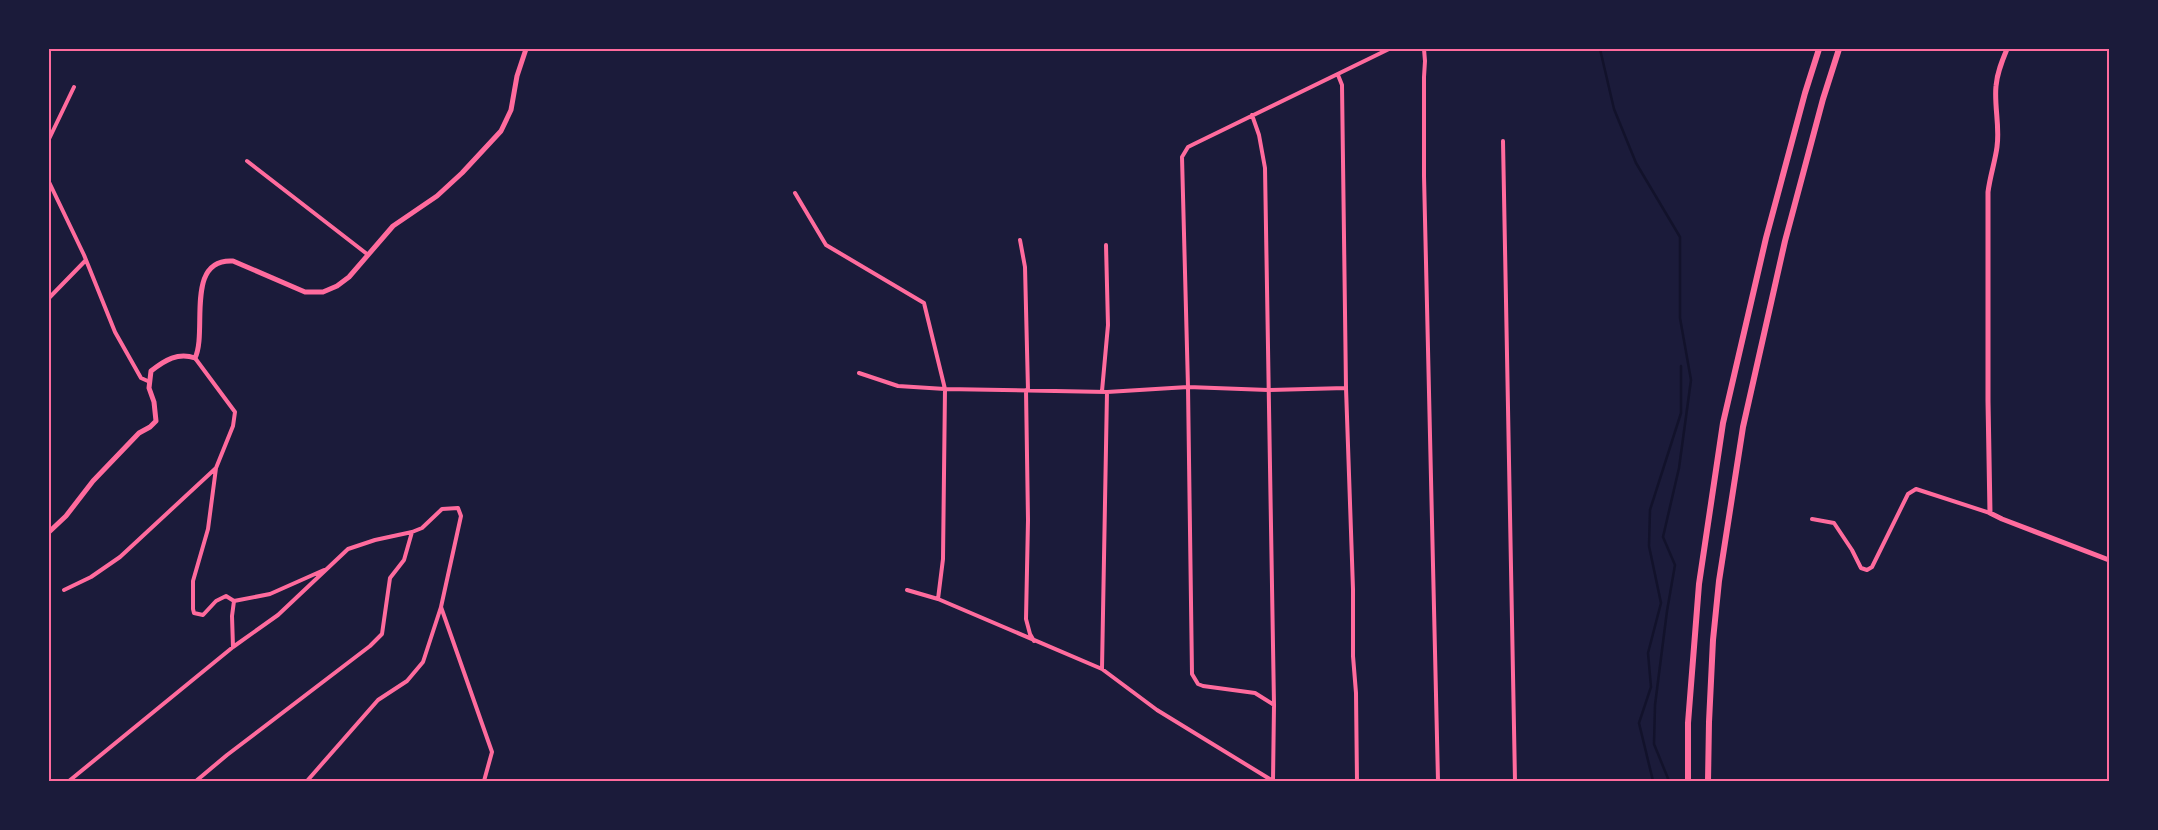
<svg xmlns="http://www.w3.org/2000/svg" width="2158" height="830" viewBox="0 0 2158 830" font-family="Overpass,sans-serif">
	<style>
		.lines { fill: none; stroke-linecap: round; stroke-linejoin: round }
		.stream { stroke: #12122b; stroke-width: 2.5 }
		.minor { stroke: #ff6b9d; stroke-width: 4 }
		.tertiary { stroke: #ff6b9d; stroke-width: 5 }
		.trunk { stroke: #ff6b9d; stroke-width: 6 }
		.neatline { fill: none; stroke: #ff6b9d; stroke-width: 2 }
	</style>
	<rect width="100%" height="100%" fill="#1b1b3a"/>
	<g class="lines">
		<!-- stream -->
		<path class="stream" d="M1600 49 1614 109 1636 163 1680 237V318L1691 380 1679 468 1663 537 1675 565 1667 611 1655 705 1654 744 1669 781
			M1653 781 1639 723 1651 687 1648 653 1661 603 1649 546 1650 510 1681 413V366"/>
		<!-- minor -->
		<path class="minor" d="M1424 49 1425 61 1424 77V176L1438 781
			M1338 75 1342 85 1346 388 1353 589V656L1356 693 1357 781
			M1252 115 1259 135 1265 168 1274 705
			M49 139 74 87
			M1503 141 1515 781
			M247 161 367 254
			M49 182 84 255 115 332 141 378 150 382
			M795 193 826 245 924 303 945 389 943 559 938 599
			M1020 240 1025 267 1028 390
			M49 298 86 260
			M859 373 898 386 945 389 1107 392 1188 387 1268 390 1346 388
			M1026 390 1028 520 1026 619 1030 634 1034 641
			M1102 391 1108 325 1106 245
			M216 468 208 529 193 581V609L194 613 203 615 216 601 226 596 234 601 270 594 324 570
			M1812 519 1834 523 1852 550 1861 568 1867 570 1872 567 1908 494 1916 489 1990 513
			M64 590 91 577 120 557 216 468 233 426 235 412 195 358
			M907 590 938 599 1102 669 1157 710 1273 781
			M233 647 232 616 234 601
			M1102 669 1107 392
			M69 781 233 647 278 615 348 549 375 540 412 532 422 528 442 509 458 508 461 516 441 607 492 752 484 781
			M196 781 227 755 370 646 382 634 390 578 404 560 412 532
			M307 781 378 700 407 681 423 662 441 607
			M1273 781 1274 705 1255 693 1203 686 1198 684 1192 674 1188 387 1182 157 1188 147 1194 144 1389 49"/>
		<!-- tertiary -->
		<path class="tertiary" d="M2007 49C2002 61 1997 73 1996 86 1994 106 2000 126 1997 147 1995 162 1990 176 1988 192V401L1990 513 2002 519 2109 560
			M49 532 66 516 93 481 139 433 150 427 156 421 154 402 149 388 151 371C165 360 178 352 195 358 208 332 184 258 233 261L305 292H323L337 286 349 277 393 226 437 196 462 173 501 131 511 110 517 76 526 49"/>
		<!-- trunk -->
		<path class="trunk" d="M1688 781V723L1699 584 1723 423 1766 238 1805 93 1819 49
			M1708 781 1709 722 1713 640 1719 581 1743 427 1785 241 1823 99 1839 49"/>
	</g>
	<!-- border -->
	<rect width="2158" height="830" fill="none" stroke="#1b1b3a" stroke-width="100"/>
	<rect x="50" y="50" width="2058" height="730" class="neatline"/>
</svg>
